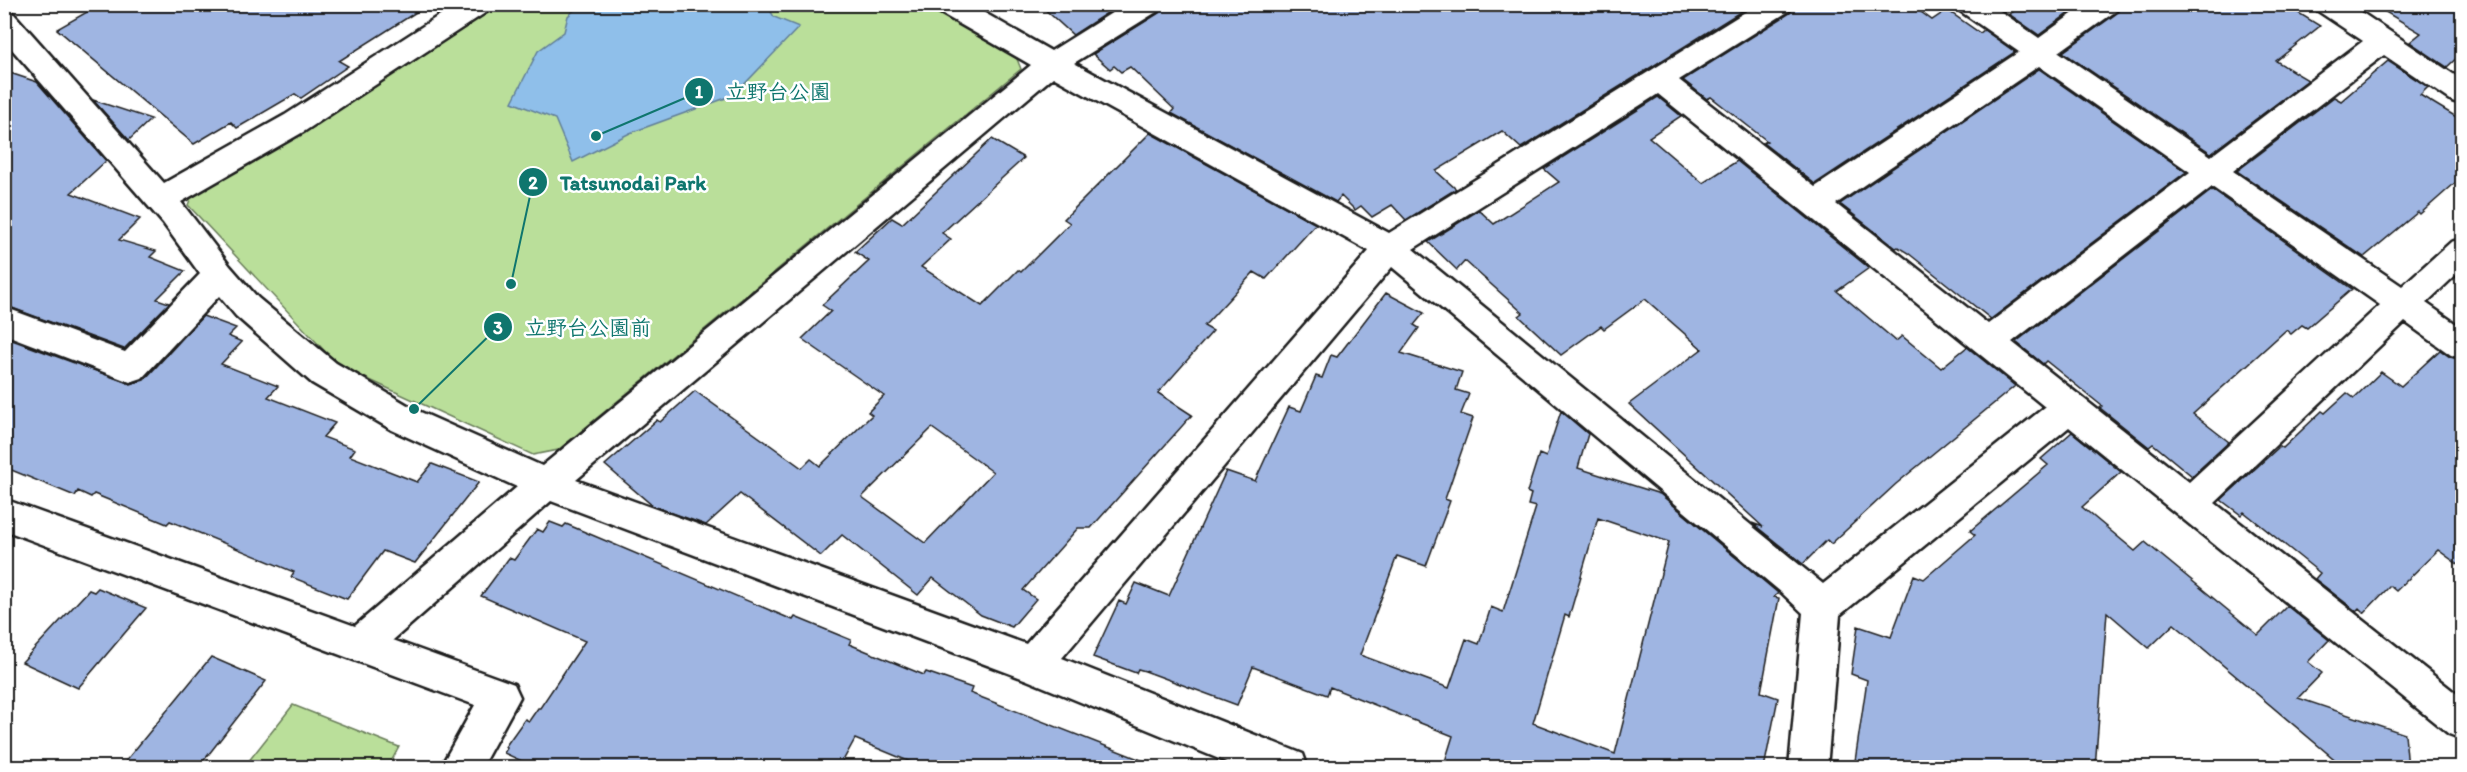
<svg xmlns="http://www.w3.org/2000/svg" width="2467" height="772" viewBox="0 0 2467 772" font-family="Itim,'Klee One',sans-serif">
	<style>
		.green { fill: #badf9a; stroke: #6b7e5b; stroke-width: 1.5 }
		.water { fill: #8fbfea; stroke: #617e98; stroke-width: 1.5 }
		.building { fill: #9fb5e2; stroke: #1c1c1c; stroke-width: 1.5; fill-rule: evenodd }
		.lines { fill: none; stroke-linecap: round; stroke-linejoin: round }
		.street-casing { stroke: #1c1c1c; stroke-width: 5 }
		.street { fill: #fff; fill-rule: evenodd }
		.leader { fill: none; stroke: #0f766e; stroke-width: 2 }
		.callout-dot { fill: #0f766e; stroke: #fff; stroke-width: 2 }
		.mark-label { font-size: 18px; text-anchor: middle; font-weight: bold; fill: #fff }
		.callout-label { font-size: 21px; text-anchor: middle; font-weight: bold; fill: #0f766e; stroke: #fff; stroke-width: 5; stroke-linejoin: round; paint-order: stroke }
	</style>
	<rect width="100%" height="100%" fill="#fff"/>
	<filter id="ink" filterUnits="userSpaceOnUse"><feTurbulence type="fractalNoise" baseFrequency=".0167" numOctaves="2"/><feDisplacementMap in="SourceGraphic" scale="12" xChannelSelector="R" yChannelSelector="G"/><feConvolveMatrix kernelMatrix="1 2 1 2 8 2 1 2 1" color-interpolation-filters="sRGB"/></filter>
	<g filter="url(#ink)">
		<!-- green -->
		<path class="green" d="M492 5H926L1013 55 1017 59 1021 69 558 450 533 455 348 370 335 362 188 205 192 195Z
			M293 705 399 747 388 767H244Z"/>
		<!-- water -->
		<path class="water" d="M580 5H767L774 17 799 27 734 95 630 133 573 162 555 119 512 102 538 51 564 32 568 16Z"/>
		<!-- building -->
		<path class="building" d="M101 4H429L339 61 348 66 301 98 295 94 237 128 231 122 194 144 57 29Z
			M1039 4H1121L1073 35Z
			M1163 4H1753L1521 148 1502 131 1436 171 1456 189 1406 220 1392 205 1372 217 1361 206 1355 210 1341 196 1336 202 1171 113 1174 109 1130 67 1121 72 1114 66 1110 69 1093 54 1159 13Z
			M1794 4H1910L1932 20 1947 10 1980 33 1984 30 2015 52 1815 184 1763 143 1767 141 1711 97 1707 99 1683 80 1790 13Z
			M2024 4H2081L2039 35 2009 14Z
			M2121 4H2284L2320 26 2276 61 2308 80 2211 153 2063 52 2117 13Z
			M2372 4H2441L2449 9 2455 4H2463V57L2460 55 2447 67 2410 42 2421 33Z
			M2388 61 2428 87 2420 95 2463 121V176L2420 214 2418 212 2364 257 2237 171 2334 97 2341 101Z
			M2039 69 2186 172 1991 319 1908 253 1898 247 1896 248 1840 204Z
			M4 71 37 82 106 161 71 193 140 219 119 240 156 251 150 257 185 271 157 299 169 303 124 349 4 305Z
			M1658 97 1681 116 1649 137 1703 183 1737 161 1869 268 1837 291 1896 341 1902 336 1941 368 1967 347 2015 386 1896 484 1831 544 1827 540 1803 564 1752 523 1763 527 1629 404 1702 349 1645 299 1604 329 1601 326 1561 355 1519 316 1523 313 1465 261 1457 270 1428 242 1479 210 1494 224 1559 182 1544 169Z
			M93 100 151 119 129 140Z
			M1150 133 1316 224 1266 279 1254 272 1204 326 1213 331 1158 393 1192 415 1091 528H1078L1023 590 1036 599 1012 627 981 615 933 578 918 595 842 535 821 556 740 494 706 525 653 506 605 465 657 420 660 422 695 391 802 468 811 459 820 466 872 415 868 412 884 396 802 339 831 311 822 305 869 261 855 252 892 218 902 224 992 139 1024 158 942 233 951 239 921 267 982 306 1018 270 1021 272 1070 223 1064 219ZM932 428 993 472 925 543 862 497Z
			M2212 190 2352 289 2307 328 2302 325 2291 334 2286 330 2193 414 2229 442 2192 476 2153 444 2149 447 2100 408 2102 406 2046 361 2043 364 2016 342Z
			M1386 293 1424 313 1414 325 1419 328 1401 353 1462 372 1456 390 1469 394 1461 414 1473 418 1445 499 1450 501 1426 566 1397 556 1360 655 1449 688 1466 639 1479 644 1491 607 1503 612 1536 507 1528 505 1531 494 1527 492 1539 454 1546 457 1561 411 1588 434 1578 468 1660 494 1778 593 1774 597 1779 598 1761 692 1778 698 1764 768H1443L1453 736 1330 687 1327 695 1253 667 1237 705 1145 671 1138 669 1136 673 1093 657 1119 601 1126 604 1136 583 1169 596 1226 471 1255 481 1289 407 1301 411 1316 376 1322 378 1331 355 1337 357ZM1598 518 1669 542 1615 754 1533 723 1565 615 1569 617Z
			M203 316 236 328 228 336 242 342 221 364 278 386 268 397 335 423 323 437 355 449 350 456 417 482 432 464 479 482 415 563 383 551 347 599 291 577 294 572 170 521 167 524 94 494 91 497 78 491 75 496 4 467V337L131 384 144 380Z
			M2440 350 2450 357 2463 360V568L2438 550 2396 591 2390 586 2364 613 2359 608 2356 611 2315 579 2320 573 2244 512 2241 515 2221 500 2280 446 2283 448 2322 411 2325 413 2347 393 2354 398 2381 372 2401 386Z
			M2072 432 2121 472 2082 507 2135 551 2145 542 2258 635 2287 606 2329 640 2308 662 2322 673 2298 698 2405 734 2408 768H2345L2174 624 2149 648 2107 612 2095 768H1854L1867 680 1851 674 1858 626 1891 637 1914 575 1924 579 1975 535 1970 531 2048 465 2041 459Z
			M550 522 563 527 566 524 793 620 795 617 851 640 849 644 924 675 926 672 972 688 970 693 1154 765 1153 768H925L855 739 839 768H537L504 753 507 748 505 747 525 719 529 721 538 708H540L585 641 481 596 509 558 514 560 537 529 543 532Z
			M98 588 146 608 78 688 22 662 89 590 94 592Z
			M211 657 266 681 198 768H120Z"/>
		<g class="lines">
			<!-- street casing -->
			<g class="street-casing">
				<path id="street" d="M457 4H491L488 11 305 131 181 202 230 266 258 298 336 363 416 410 542 466 1031 65 937 11 934 4H969L1051 51 1126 4H1161L1158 11 1074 63 1389 233 1758 4H1792L1789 11 1679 80 1815 187 2019 52 1960 11 1957 4H1990L2039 38 2086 4H2119L2116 11 2059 52 2211 156 2363 41 2318 11 2315 4H2349L2462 80V104L2452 101 2384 55 2233 171 2402 286 2451 242 2462 239V269L2426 303 2462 328V358L2451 355 2405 322 2215 503 2462 698V739L2449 734 2069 427 1840 615 1827 768H1789L1803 613 1782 593 1392 267 1062 658 1303 754 1308 768H1241L1027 680 551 501 393 640 514 684 520 697 481 768H440L475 705 4 530V499L355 626 517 487 392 430 312 383 236 316 219 296 142 378 130 382 4 334V307L125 352 200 274 163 223 4 40V11L14 14 164 183 285 115ZM2039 66 2190 172 1988 324 1836 204ZM1053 77 1369 251 1026 644 576 480ZM1658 94 2045 407 1823 584 1413 249ZM2212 187 2380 305 2189 482 2012 342Z"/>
			</g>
			<!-- street -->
			<use href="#street" class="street"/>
		</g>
	</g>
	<!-- callouts -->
	<path class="leader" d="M596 136L699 92M511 284L533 182M414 409L498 327"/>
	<g class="callout-dot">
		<circle cx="596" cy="136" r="6"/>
		<circle cx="511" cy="284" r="6"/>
		<circle cx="414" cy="409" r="6"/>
		<circle cx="699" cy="92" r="15"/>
		<circle cx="533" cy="182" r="15"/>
		<circle cx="498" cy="327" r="15"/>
	</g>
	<g class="mark-label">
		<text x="699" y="98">1</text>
		<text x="533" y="189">2</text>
		<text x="498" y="334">3</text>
	</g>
	<g class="callout-label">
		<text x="778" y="99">立野台公園</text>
		<text x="633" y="190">Tatsunodai Park</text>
		<text x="588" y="335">立野台公園前</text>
	</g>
	<!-- margin -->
	<rect width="2467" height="772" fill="none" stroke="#fff" stroke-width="24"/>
	<rect x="12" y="12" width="2443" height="748" fill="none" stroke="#1c1c1c" stroke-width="2" filter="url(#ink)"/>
</svg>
